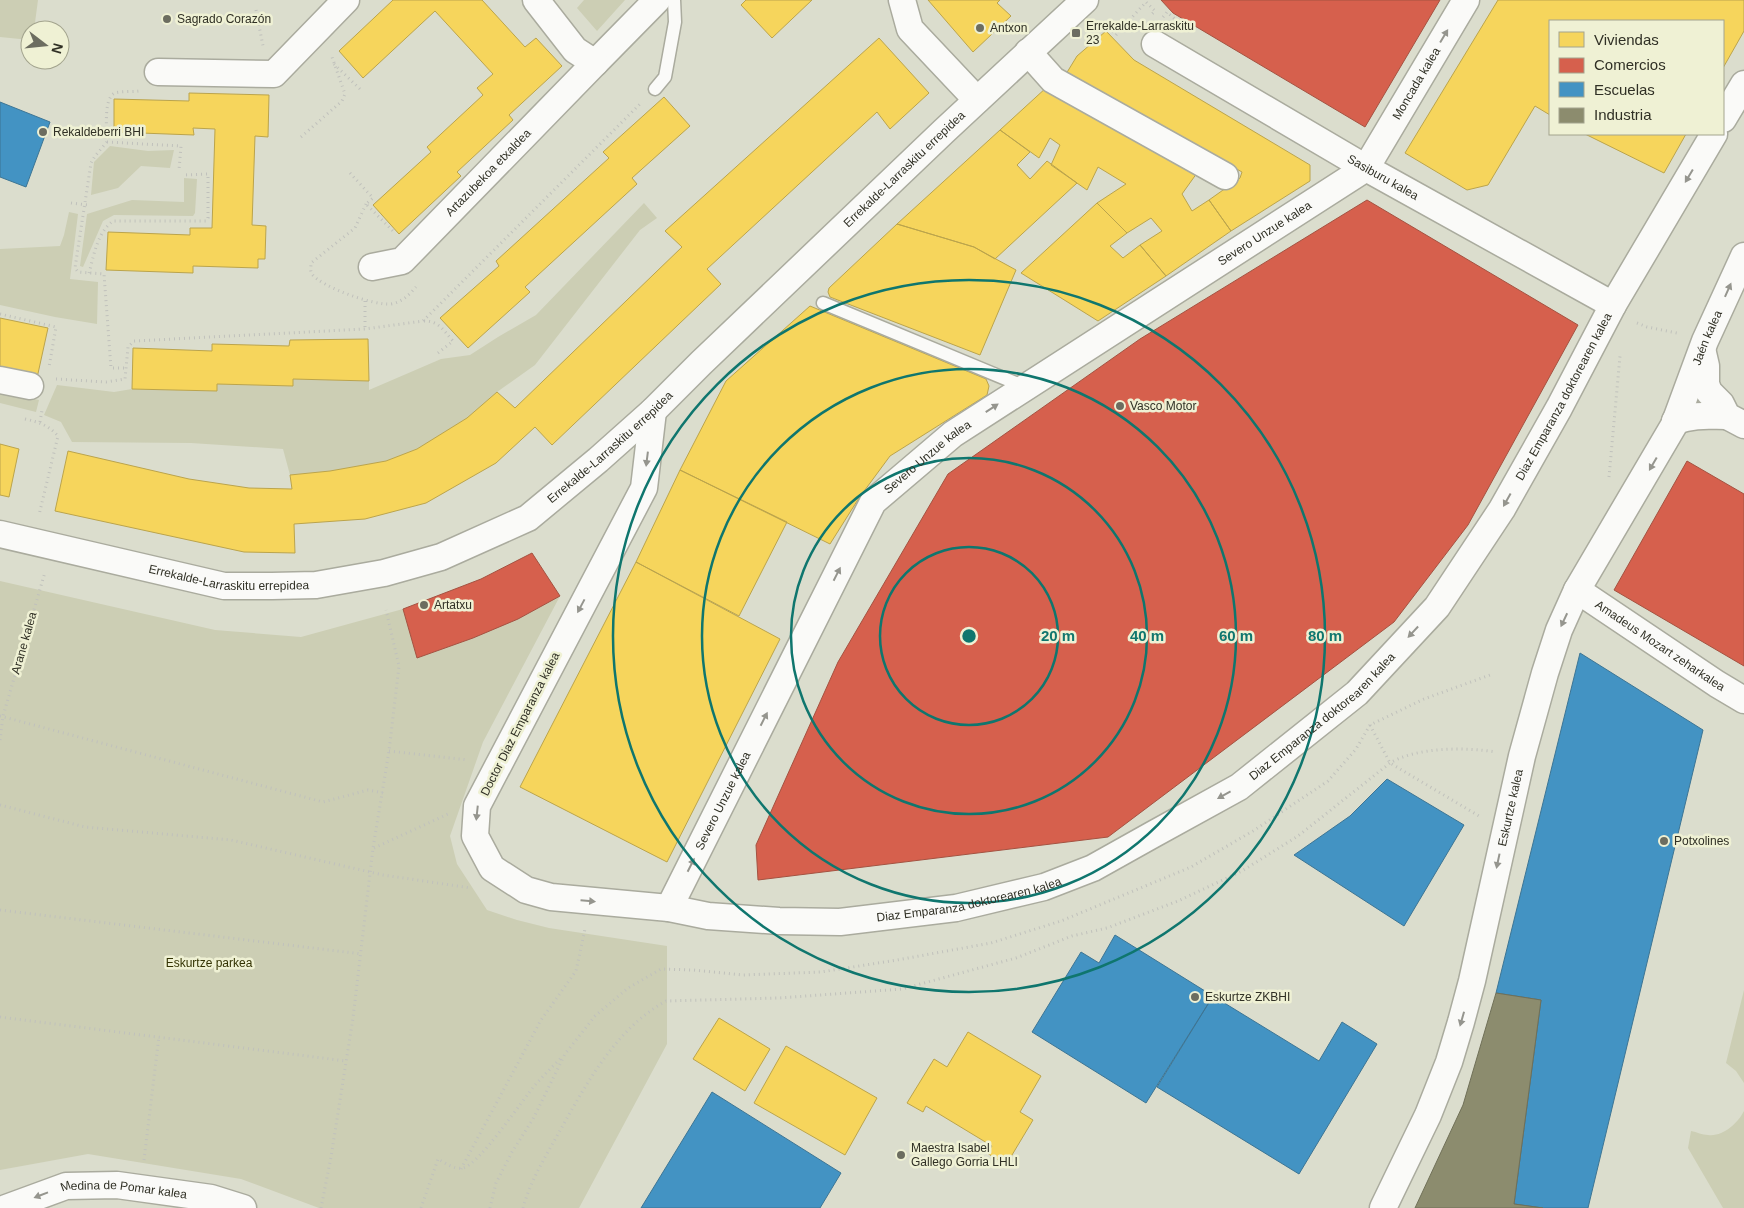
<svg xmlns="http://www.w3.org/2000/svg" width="1744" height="1208" viewBox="0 0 1744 1208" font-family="Arial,sans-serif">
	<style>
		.green { fill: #ccceb4 }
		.homes { fill: #f6d55c; stroke: #bba44c }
		.shops { fill: #d6604d; stroke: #a45241 }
		.schools { fill: #4393c3; stroke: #3d7594 }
		.industry { fill: #8c8c6e; stroke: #707058 }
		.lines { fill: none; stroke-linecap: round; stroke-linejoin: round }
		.lane-casing { stroke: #aaab9e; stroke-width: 15 }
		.street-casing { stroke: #aaab9e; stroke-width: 29 }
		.path { stroke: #c0c1bc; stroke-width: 3; stroke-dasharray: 1 4; stroke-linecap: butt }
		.lane { stroke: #fafaf8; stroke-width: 12 }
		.street { stroke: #fafaf8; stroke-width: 26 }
		.oneway { fill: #95958e }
		.ring { fill: none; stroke: #0f766e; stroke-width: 2.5 }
		.poi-dot { fill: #6c6d60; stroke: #eff1d4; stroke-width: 2 }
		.labels { text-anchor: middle; stroke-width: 5; stroke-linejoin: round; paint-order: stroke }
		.poi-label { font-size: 12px; fill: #303025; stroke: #eff1d4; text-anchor: start }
		.street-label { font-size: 12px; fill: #303025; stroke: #eff1d4 }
		.park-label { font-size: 12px; fill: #333303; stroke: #eff1d4 }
		.centre { fill: #0f766e; stroke: #eff1d4; stroke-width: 2.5 }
		.ring-label { font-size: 15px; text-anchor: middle; font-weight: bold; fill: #0f766e; stroke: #eff1d4; stroke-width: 5; stroke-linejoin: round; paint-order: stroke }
	</style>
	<rect width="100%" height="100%" fill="#dbddcd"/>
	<!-- green -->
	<path class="green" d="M0 0H38L34 30H30V40L0 37Z
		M584 0H625L597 31 577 8Z
		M110 146 148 151 174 150 170 168 141 166 118 188 91 195 94 162Z
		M184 178 197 179 195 213 193 216 114 215 103 221 83 267 80 266 87 214 132 200 184 202Z
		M644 203 657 218 640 230 535 365 497 392 467 418 417 449 386 461 330 471 290 475 283 449 191 443 72 442 61 422 44 415 57 385 114 392 132 389 216 391 217 384 293 386V379L369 381V390L441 359 470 355 498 337 536 315Z
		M69 212 78 214 70 279 98 282 97 324 55 317 0 305V249L60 246 64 235Z
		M0 391 39 400 36 412 0 403Z
		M0 581 215 630 301 637 403 609 417 658 473 638 518 619 560 596 483 742 450 836 457 864 487 910 517 920 549 928 667 946V1044L579 1208H319L241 1179 88 1154 0 1170Z
		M1744 990V1083L1736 1071 1726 1063Z
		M1744 1111V1208H1723L1688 1148 1691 1131C1697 1132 1702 1135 1708 1135 1723 1137 1738 1123 1744 1111Z"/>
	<!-- homes -->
	<path class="homes" d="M393 0H482L525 47 536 38 562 66 509 115 513 120 457 172 461 176 399 234 373 205 431 152 427 147 483 95 477 88 493 74 435 11 363 78 339 51Z
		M746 0H812L772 38 741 5Z
		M928 0H1000L997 3 1011 16 973 52Z
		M1498 0H1744V31L1723 68V21H1550V115L1535 106 1488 185 1467 190 1405 153Z
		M1106 31 1134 60 1310 165V181L1231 231 1209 200 1240 178 1242 172 1066 74 1077 56Z
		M879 38 929 93 890 129 877 112 707 269 721 284 552 445 535 427 496 463 426 503 365 519 294 524 295 553 244 552 55 511 68 451 189 479 249 488 292 489 290 475 330 471 386 461 417 449 467 418 497 392 515 408 682 247 665 231Z
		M1047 87 1197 173 1182 194 1192 211 1209 200 1231 231 1166 276 1140 245 1162 231 1151 218 1127 233 1097 203 1126 184 1098 167 1087 190 1051 165 1060 145 1050 138 1039 158 1000 130Z
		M189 93 269 95 268 137 255 136 252 225 266 226 265 259H258V268L193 266V273L106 270 108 232 190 235V228H212L215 129 193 128 194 135 114 132V99L189 101Z
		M664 97 690 126 632 178 637 184 525 287 530 292 468 348 440 318 499 266 496 261 609 158 603 152Z
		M1000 130 1030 152 1017 165 1030 179 1047 161 1077 183 995 259 974 247 897 224Z
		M1585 134H1686L1664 173Z
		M1097 203 1127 233 1110 246 1123 258 1140 245 1166 276 1098 321 1021 273Z
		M897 224 974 247 1016 270 980 355 830 297 828 292 829 288Z
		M810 306 986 379 989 386 987 395 890 456 859 498 830 544 680 470 726 381Z
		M0 318 48 328 37 378 0 369Z
		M368 339 369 381 293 379V386L217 384V391L132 389 133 348 212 351V344L289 346 290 340Z
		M0 444 19 449 9 497 0 495Z
		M680 470 787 522 739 616 636 562Z
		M636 562 780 639 667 862 520 787Z
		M719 1018 770 1049 745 1091 693 1059Z
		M968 1032 1041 1076 1020 1112 1033 1120 1006 1165 987 1153 992 1146 926 1106 923 1112 907 1103 934 1059 947 1067Z
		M786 1046 877 1098 845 1155 754 1103Z"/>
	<!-- shops -->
	<path class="shops" d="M1161 0H1440L1365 127 1173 13Z
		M1367 200 1578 325 1468 525 1394 622 1108 837 758 880 756 845 838 662 948 474 1140 339Z
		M1687 461 1744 494V666L1614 590Z
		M532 553 560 596 518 619 473 638 417 658 403 609 481 579Z"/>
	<!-- schools -->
	<path class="schools" d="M0 102 50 122 26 187 0 177Z
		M1580 653 1703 730 1588 1208H1543L1514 1204 1541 1000 1496 993Z
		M1387 779 1464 825 1404 926 1294 855 1350 816Z
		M1115 935 1213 996 1146 1103 1032 1032 1081 952 1099 963Z
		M1213 996 1319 1061 1342 1022 1377 1044 1299 1174 1157 1087Z
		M712 1092 841 1173 820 1208H641Z"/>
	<!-- industry -->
	<path class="industry" d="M1496 993 1541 1000 1514 1204 1543 1208H1415L1463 1105Z"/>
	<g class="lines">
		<!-- lane casing -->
		<g class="lane-casing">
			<path id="lane" d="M655 89 665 77 675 22 674 0
				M823 303 1025 387"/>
		</g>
		<!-- street casing -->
		<g class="street-casing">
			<g id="street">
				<path d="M536 0 575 50 595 63 657 0"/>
				<path d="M902 0 910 29 977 100"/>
				<path id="s1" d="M1155 44 1366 168 1613 305"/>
				<path d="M1028 52 1053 80 1225 176"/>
				<path d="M158 72 274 74 346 0"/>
				<path d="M1723 119 1744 84"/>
				<path id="s2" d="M372 267 402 261 595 63"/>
				<path d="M1703 353 1706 366V384L1709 392 1721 404 1727 416 1744 425"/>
				<path d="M0 380 30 386"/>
				<path id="s3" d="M653 411 644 488 477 806 475 836 492 868 526 890 551 897 669 908 708 916 779 921 840 922 956 908 1044 887 1093 868 1152 835 1239 787 1357 693 1437 607 1502 509 1559 408 1613 305 1714 134"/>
				<path d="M1675 421C1695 414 1708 416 1727 416"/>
				<path id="s4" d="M0 534 224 586H272L316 585 384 573 441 557 528 518 598 460 653 411 701 363 944 131 1085 0"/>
				<path id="s5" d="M1577 590 1717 684 1744 700"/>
				<path id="s6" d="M669 908 873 502 953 434 1366 168 1466 0"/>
				<path id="s7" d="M6 1208 66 1186 117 1185 211 1198 243 1208"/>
				<path id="s8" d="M1383 1208 1428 1115 1449 1062 1461 1022 1472 981 1522 756 1545 673 1559 630 1577 590 1674 425 1705 341 1744 256"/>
			</g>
		</g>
		<!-- path -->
		<path class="path" d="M256 10 263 46
			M1163 17 1167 12 1176 20 1174 24
			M1107 23 1116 35 1146 2 1155 11 1151 15
			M334 64 362 91
			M301 137 342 101 345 94 332 57
			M107 142 181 146 179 170
			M350 173 373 198 366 204 393 231
			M71 203 88 205
			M366 204 355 228 311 263C311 267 310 271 312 274 321 287 375 306 391 304 402 302 409 295 416 287
			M89 273C94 255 97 233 113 221H206L208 218V174L184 175
			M365 301V329
			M0 314 56 327 49 367
			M424 321C439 321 443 330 453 341L438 353
			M1637 323 1647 327 1677 333
			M124 368H111L104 274 78 272 75 268 91 163 95 156 107 142C107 130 103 98 115 93 122 91 132 92 139 91
			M56 379 106 382 125 379 128 347 134 341 365 329 423 321 641 103
			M25 419C39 422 48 425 58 436L39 515
			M40 422 42 410
			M1609 477 1620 356
			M0 716 323 802 368 790 383 793
			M1370 725 1390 763 1479 816
			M0 740 3 716 45 572
			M389 751 468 760
			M0 805 85 827 231 840 383 875 471 888
			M374 848 448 814
			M0 910 362 954
			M0 1017 346 1061
			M144 1160 159 1036
			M461 1169 541 1020 576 971 585 929
			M321 1208 331 1157 353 1018 373 848 389 751 399 666 386 610
			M421 1208 438 1159C445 1163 455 1170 463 1168 480 1164 522 1100 536 1084 545 1074 554 1065 563 1056
			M490 1208 496 1183 512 1152 533 1119 565 1054 595 1016 628 988 661 969 693 970 743 975 821 972 897 960 991 943 1061 921 1191 867 1253 831 1328 781 1356 749 1370 725 1424 699 1490 675
			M523 1208C530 1182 544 1159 557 1136 585 1086 615 1029 666 1001L779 998 902 989 1016 958 1072 936 1107 928 1178 901 1242 871 1298 836 1390 763C1417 747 1465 747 1496 752"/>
		<!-- lane -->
		<use href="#lane" class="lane"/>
		<!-- street -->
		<use href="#street" class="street"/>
	</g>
	<!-- one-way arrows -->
	<defs><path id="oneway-solid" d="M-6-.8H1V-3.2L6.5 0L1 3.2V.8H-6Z" transform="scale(1.25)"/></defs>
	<g class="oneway">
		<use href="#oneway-solid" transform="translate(1444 36) rotate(-59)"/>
		<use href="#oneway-solid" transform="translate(1689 176) rotate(121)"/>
		<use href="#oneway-solid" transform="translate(1728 290) rotate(-66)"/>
		<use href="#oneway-solid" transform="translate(992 408) rotate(-33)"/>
		<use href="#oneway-solid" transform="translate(647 459) rotate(97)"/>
		<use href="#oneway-solid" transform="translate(1653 464) rotate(120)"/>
		<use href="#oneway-solid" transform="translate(1507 500) rotate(119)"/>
		<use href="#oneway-solid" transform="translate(837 574) rotate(-63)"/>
		<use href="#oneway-solid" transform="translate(581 606) rotate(118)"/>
		<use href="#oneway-solid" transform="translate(1564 620) rotate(115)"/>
		<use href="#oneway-solid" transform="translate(1413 632) rotate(133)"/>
		<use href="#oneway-solid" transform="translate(764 719) rotate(-63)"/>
		<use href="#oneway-solid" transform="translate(1224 795) rotate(151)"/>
		<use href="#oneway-solid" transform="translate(477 813) rotate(96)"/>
		<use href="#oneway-solid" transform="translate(1498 861) rotate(102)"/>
		<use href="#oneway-solid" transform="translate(691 865) rotate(-63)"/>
		<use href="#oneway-solid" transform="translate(588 901) rotate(5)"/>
		<use href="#oneway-solid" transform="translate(1462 1019) rotate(106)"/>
		<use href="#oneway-solid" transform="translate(41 1195) rotate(159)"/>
	</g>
	<!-- distance rings -->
	<g class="ring">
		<circle cx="969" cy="636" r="89"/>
		<circle cx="969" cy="636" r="178"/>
		<circle cx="969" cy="636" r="267"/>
		<circle cx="969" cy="636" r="356"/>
	</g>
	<!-- markers -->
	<g class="poi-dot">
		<circle cx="167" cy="19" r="5"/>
		<circle cx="980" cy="28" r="5"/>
		<rect x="1071" y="28" width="10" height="10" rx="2.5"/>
		<circle cx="43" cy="132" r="5"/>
		<circle cx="1120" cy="406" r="5"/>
		<circle cx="424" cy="605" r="5"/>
		<circle cx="1664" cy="841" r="5"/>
		<circle cx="1195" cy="997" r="5"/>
		<circle cx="901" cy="1155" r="5"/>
	</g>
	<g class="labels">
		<!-- poi labels -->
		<g class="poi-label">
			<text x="177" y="23">Sagrado Corazón</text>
			<text x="1086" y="30">Errekalde-Larraskitu<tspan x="1086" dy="14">23</tspan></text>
			<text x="990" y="32">Antxon</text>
			<text x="53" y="136">Rekaldeberri BHI</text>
			<text x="1130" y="410">Vasco Motor</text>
			<text x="434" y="609">Artatxu</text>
			<text x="1674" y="845">Potxolines</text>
			<text x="1205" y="1001">Eskurtze ZKBHI</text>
			<text x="911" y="1152">Maestra Isabel<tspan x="911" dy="14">Gallego Gorria LHLI</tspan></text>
		</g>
		<!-- street labels -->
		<g class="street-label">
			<text dy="4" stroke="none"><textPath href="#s6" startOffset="1149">Moncada kalea</textPath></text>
			<text dy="4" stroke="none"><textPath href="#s4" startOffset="1059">Errekalde-Larraskitu errepidea</textPath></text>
			<text dy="4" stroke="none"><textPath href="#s2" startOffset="154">Artazubekoa etxaldea</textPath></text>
			<text dy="4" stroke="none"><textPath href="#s1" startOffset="264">Sasiburu kalea</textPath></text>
			<text dy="4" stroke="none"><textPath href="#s6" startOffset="930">Severo Unzue kalea</textPath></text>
			<text dy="4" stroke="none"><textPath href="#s8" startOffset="935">Jaén kalea</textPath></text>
			<text dy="4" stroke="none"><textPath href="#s3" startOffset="1801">Diaz Emparanza doktorearen kalea</textPath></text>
			<text dy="4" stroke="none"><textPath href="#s4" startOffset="654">Errekalde-Larraskitu errepidea</textPath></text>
			<text dy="4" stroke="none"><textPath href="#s6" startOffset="525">Severo Unzue kalea</textPath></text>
			<text dy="4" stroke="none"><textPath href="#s4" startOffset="234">Errekalde-Larraskitu errepidea</textPath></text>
			<text transform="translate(24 643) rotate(-74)" y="4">Arane kalea</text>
			<text dy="4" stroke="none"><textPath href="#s5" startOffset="100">Amadeus Mozart zeharkalea</textPath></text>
			<text dy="4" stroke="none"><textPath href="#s3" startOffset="1396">Diaz Emparanza doktorearen kalea</textPath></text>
			<text transform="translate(520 724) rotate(-63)" y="4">Doctor Diaz Emparanza kalea</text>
			<text dy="4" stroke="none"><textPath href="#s6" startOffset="120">Severo Unzue kalea</textPath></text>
			<text dy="4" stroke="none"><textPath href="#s8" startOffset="422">Eskurtze kalea</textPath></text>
			<text dy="4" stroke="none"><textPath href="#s3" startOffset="991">Diaz Emparanza doktorearen kalea</textPath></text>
			<text dy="4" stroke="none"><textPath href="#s7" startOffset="122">Medina de Pomar kalea</textPath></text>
		</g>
		<!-- park labels -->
		<g class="park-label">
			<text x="209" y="967">Eskurtze parkea</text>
		</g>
	</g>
	<circle cx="969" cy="636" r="8" class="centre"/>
	<g class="ring-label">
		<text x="1058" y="641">20 m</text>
		<text x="1147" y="641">40 m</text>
		<text x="1236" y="641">60 m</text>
		<text x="1325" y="641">80 m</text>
	</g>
	<!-- legend -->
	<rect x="1549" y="20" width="175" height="115" fill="#eff1d4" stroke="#a3a48e"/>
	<rect x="1559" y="32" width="25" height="15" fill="#f6d55c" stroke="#a3a48e"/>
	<text x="1594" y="45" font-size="15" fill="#303025">Viviendas</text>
	<rect x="1559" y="58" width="25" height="15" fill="#d6604d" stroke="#a3a48e"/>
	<text x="1594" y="70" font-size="15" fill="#303025">Comercios</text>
	<rect x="1559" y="82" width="25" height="15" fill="#4393c3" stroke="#a3a48e"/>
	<text x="1594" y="95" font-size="15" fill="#303025">Escuelas</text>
	<rect x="1559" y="108" width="25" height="15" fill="#8c8c6e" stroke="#a3a48e"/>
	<text x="1594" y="120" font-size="15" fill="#303025">Industria</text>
	<!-- north arrow -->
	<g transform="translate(45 45) rotate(106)"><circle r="24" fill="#eff1d4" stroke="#a3a48e"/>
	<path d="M0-4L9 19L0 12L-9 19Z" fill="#6c6d60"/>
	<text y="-8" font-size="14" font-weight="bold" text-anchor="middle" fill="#303025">N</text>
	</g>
</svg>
